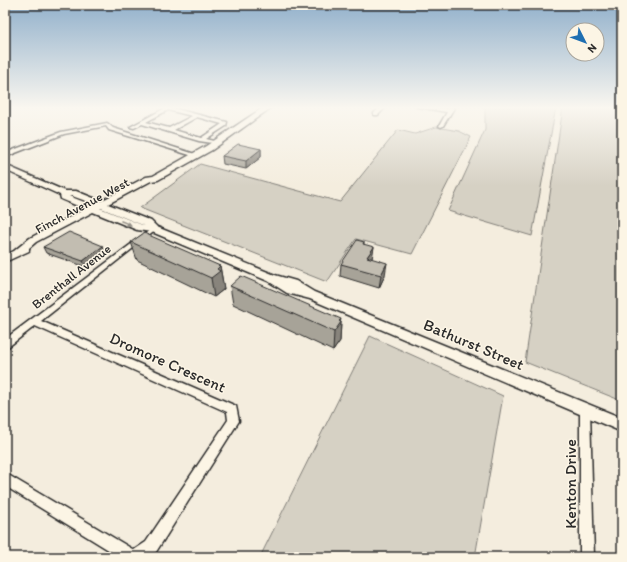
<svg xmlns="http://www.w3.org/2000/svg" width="627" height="562" viewBox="0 0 627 562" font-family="Itim,sans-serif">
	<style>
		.green { fill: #d6d1c4; stroke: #807e78 }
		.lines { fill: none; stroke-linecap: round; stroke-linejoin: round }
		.minor-casing { stroke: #2b2b2b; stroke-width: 3 }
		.major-casing { stroke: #2b2b2b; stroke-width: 3 }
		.minor { fill: #fcf5e5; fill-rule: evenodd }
		.major { fill: #fcf5e5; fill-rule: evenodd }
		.wall { fill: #a7a398; stroke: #2b2b2b }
		.shaded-wall { fill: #88847c; stroke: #2b2b2b }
		.building { fill: #c2bdb1; stroke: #2b2b2b }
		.oneway { fill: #949088 }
		.labels { text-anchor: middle; stroke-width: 3; stroke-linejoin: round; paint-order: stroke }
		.street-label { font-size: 13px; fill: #2b2b2b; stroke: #fcf5e5 }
		.near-street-label { font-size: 16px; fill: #2b2b2b; stroke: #fcf5e5 }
	</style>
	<rect width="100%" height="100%" fill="#f4edde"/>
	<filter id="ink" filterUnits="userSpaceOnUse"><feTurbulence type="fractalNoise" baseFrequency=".025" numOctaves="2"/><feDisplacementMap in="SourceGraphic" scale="8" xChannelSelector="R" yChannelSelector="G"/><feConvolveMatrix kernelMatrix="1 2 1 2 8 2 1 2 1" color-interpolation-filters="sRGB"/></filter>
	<g filter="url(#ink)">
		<!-- green -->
		<path class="green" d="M485 107H556L532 236 448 211 485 130Z
			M563 107H622V401L525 362Z
			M436 127 459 131 471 137 412 254 356 239 327 282 140 208 200 164 340 202 398 130 415 134Z
			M370 336 503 396 475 557H260Z"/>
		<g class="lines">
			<!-- minor casing -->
			<g class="minor-casing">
				<path id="minor" d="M167 107H173L172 108 227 122 226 126 206 139 219 142V144L199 141 142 124 134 128 130 127ZM168 110 192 116 169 128 146 122ZM197 117 222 124 201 138 174 130Z
					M381 107H386L378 115H374V113Z
					M417 107H432L449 109 450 107 454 108 443 126 441 127 439 126 447 112Z
					M107 123 113 128 198 155 193 156 109 130 106 126 64 134 5 157V153L61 132Z
					M154 227 156 228 157 229 156 230 41 321 236 406 239 421 156 552 148 557H120L5 486V473L134 550 146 542 228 420 227 412 35 326 8 347 5 348V339Z
					M585 405 589 407 590 410 594 557H580V410L581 407Z"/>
			</g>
			<!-- major casing -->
			<g class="major-casing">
				<path id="major" d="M264 107H272L212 150 158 180 151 181 108 204 151 221 157 227 275 275 296 281 314 292 622 418V432L310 299 287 293 268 281 152 232 137 230 93 212 36 242 29 248V251L5 262V255L14 251 30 238 85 209 61 199 60 195 5 170V165L65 191H76L101 201 146 177 153 176 206 146ZM69 196H72L94 204 92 205ZM100 208H101L145 226 142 225Z"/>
			</g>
			<!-- minor -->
			<use href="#minor" class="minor"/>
			<!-- major -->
			<use href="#major" class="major"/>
		</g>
		<!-- wall -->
		<path class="wall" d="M261 149V157L246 169 223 164 222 156Z
			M131 242 220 266 224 289 214 297 137 260Z
			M364 242V244L372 259 385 275 379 288 340 276 341 264Z
			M43 247 105 253 86 267 46 253Z
			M230 286 341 322 340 341 333 351 233 304Z"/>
		<!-- shaded-wall -->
		<path class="shaded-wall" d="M261 149V157L246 169V161Z
			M103 246 105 253 86 267 83 261Z
			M374 247 372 259 367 257Z
			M387 263 385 275 379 288 381 275Z
			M220 266 224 289 214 297 211 278 217 269Z
			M341 319 340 323 341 322 340 341 333 351 334 332 339 321Z"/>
		<!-- building -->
		<path class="building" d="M238 144 261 149 246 161 222 156Z
			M69 232 103 246 83 261 43 247Z
			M144 233 220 266 217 269 220 271 211 278 131 242Z
			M357 240 364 242 363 244 374 247 367 257 387 263 381 275 341 264Z
			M241 276 341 319 339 321 341 322 334 332 230 286Z"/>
		<!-- one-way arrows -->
		<defs><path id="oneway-solid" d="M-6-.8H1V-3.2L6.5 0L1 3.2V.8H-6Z"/></defs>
		<use class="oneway" href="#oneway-solid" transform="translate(126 223) rotate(22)"/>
	</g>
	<!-- sky -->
	<linearGradient id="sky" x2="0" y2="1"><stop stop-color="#91b0cb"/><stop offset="0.58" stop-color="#faf7f0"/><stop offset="1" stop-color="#faf7f0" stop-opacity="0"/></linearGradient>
	<rect width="627" height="186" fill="url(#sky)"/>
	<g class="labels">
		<!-- street labels -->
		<g class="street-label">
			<text transform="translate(82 205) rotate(-28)" y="5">Finch Avenue West</text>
			<text transform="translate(71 276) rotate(-38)" y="5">Brenthall Avenue</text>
		</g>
		<!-- near-street labels -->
		<g class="near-street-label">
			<text transform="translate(474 344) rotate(23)" y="6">Bathurst Street</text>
			<text transform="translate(168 362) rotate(24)" y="6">Dromore Crescent</text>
			<text transform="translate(570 484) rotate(-90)" y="6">Kenton Drive</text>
		</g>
	</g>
	<!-- margin -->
	<rect width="627" height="562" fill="none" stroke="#fcf5e5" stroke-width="20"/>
	<rect x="10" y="10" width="607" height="542" fill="none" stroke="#2b2b2b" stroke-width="1.5" filter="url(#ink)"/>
	<!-- north arrow -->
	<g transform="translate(585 42) rotate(132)"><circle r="19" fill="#fcf5e5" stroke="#a8a49b"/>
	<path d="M0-3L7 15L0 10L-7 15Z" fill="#1f6fb2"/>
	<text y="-6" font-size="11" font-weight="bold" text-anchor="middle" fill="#2b2b2b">N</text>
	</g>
</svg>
